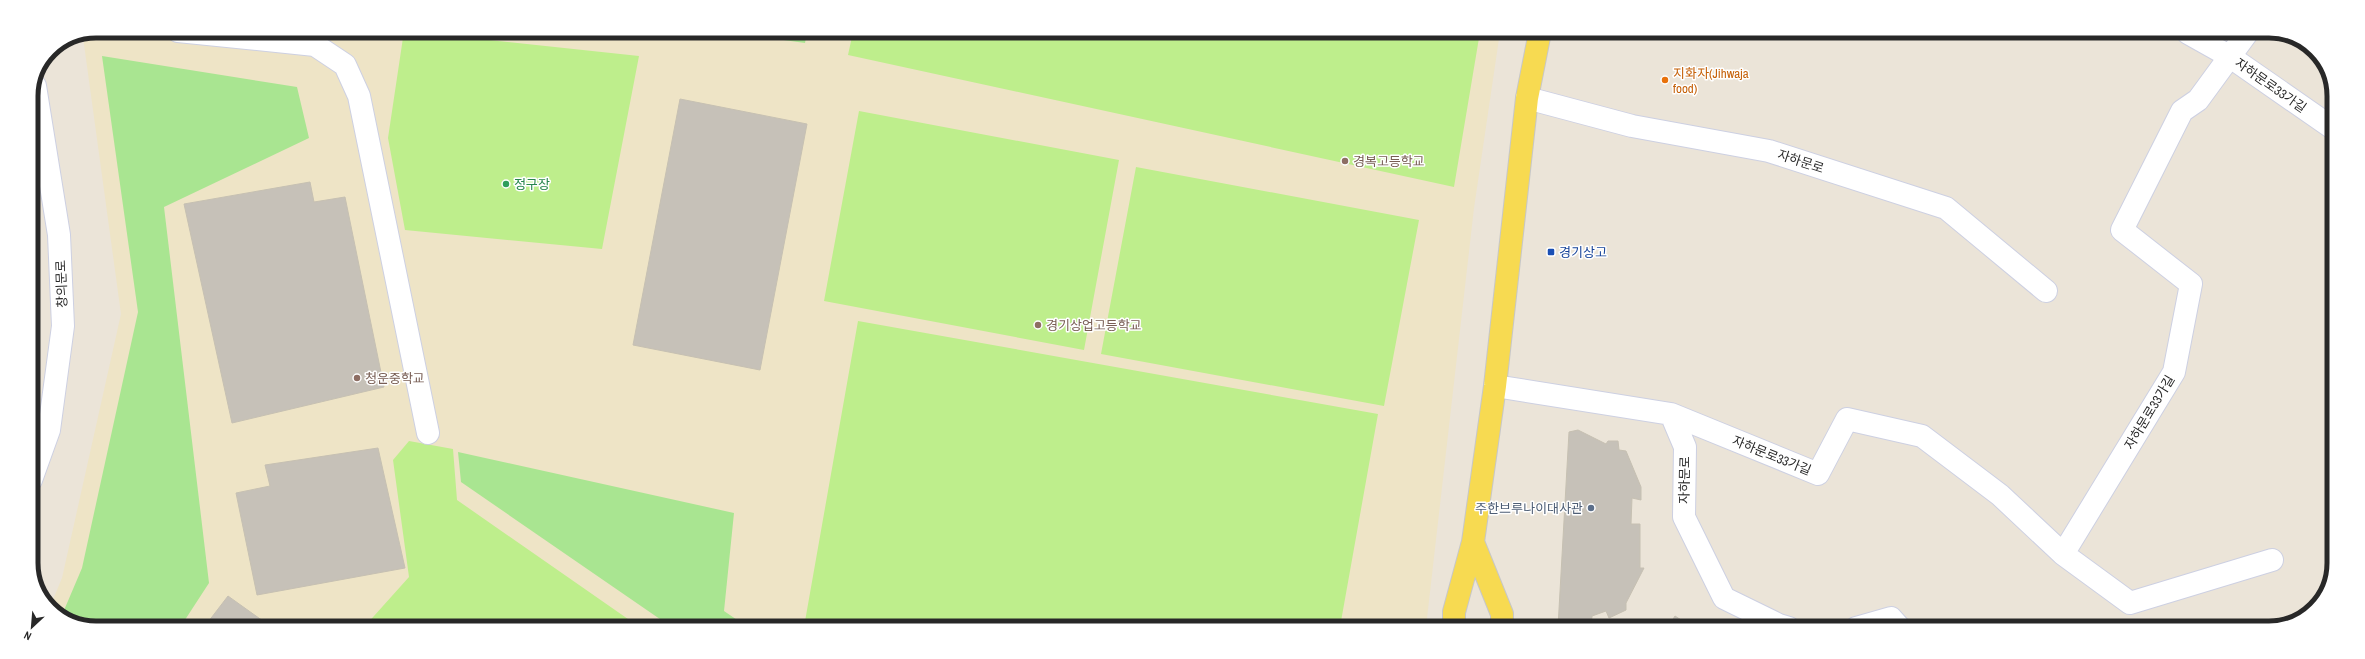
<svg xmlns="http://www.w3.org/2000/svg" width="2365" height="659" viewBox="0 0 2365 659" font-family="'Archivo Narrow','Noto Sans KR',sans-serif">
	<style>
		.education { fill: #eee4c6 }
		.green { fill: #a9e591 }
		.pitch { fill: #beee8c }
		.building { fill: #c6c1b8; stroke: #c6c0b2 }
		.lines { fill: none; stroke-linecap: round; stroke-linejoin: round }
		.lane-casing { stroke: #cdd0e2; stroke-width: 24 }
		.street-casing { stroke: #cdd0e2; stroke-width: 24 }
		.secondary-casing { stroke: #cdd0e2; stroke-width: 24 }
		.primary-casing { stroke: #c7c7c7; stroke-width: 24 }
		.lane { stroke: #fff; stroke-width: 22 }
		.street { stroke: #fff; stroke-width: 22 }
		.secondary { stroke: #fff; stroke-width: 22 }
		.primary { stroke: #f7da51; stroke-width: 22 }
		.food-dot { fill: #e8710a; stroke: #fff; stroke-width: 1.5 }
		.education-dot { fill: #8d6e63; stroke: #fff; stroke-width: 1.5 }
		.leisure-dot { fill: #2e9e5b; stroke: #fff; stroke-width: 1.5 }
		.transit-dot { fill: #1a4fb4; stroke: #fff; stroke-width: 1.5 }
		.service-dot { fill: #5c6f8a; stroke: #fff; stroke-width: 1.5 }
		.labels { text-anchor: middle; stroke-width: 3; stroke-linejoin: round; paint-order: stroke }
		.food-label { font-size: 13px; fill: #c56008; stroke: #fff; text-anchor: start }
		.street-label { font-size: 13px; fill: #282828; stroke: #fff }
		.education-label { font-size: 13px; fill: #785e54; stroke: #fff; text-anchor: start }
		.leisure-label { font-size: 13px; fill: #27864d; stroke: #fff; text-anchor: start }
		.transit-label { font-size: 13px; fill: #164399; stroke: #fff; text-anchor: start }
		.service-label { font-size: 13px; fill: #4e5e75; stroke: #fff; text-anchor: end }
		.rim { fill: none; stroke: #282828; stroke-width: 5 }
	</style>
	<rect width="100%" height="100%" fill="#ebe4d8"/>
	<!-- education -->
	<path class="education" d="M96 31 1500 32 1474 208 1426 627 80 626 50 607 62 578 121 314 83 37Z"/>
	<!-- green -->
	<path class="green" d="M742 32H807L805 43 741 34Z
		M102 56 297 87 309 138 164 207 209 583 181 626H80L62 615 82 568 138 312Z
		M458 452 734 513 724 611 746 626H670L461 482Z"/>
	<!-- pitch -->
	<path class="pitch" d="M404 31 639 56 602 249 405 230 388 138Z
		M853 32H1480L1454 187 848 55Z
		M859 111 1119 160 1084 350 824 301Z
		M1136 167 1419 220 1384 406 1101 354Z
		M858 321 1378 414 1340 627H804Z
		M409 441 453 449 457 500 638 626H365L409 577 393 460Z"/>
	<!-- building -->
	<path class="building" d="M680 99 807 124 760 370 633 345Z
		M310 182 314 202 345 197 384 387 232 423 184 204Z
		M1578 430 1606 444 1608 441H1618L1619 450 1626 451 1641 487V500L1632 498 1631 524H1640V568H1644L1626 603V610L1609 618 1606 611 1592 616 1591 627H1558L1569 432Z
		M378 448 405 568 257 595 236 493 270 486 265 465Z
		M228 596 270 626H205Z
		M1675 616 1692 627H1668Z"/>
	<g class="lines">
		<!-- lane casing -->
		<g class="lane-casing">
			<path id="lane" d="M2188 33 2229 56 2334 129
				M1527 98 1632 126 1769 151 1946 208 2046 291
				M1495 386 1671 414 1685 447 1684 517 1724 598 1779 625 1789 628
				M1671 414 1818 474 1847 419 1922 436 2000 495 2063 554 2174 372 2191 284 2122 230 2182 111 2198 100 2247 33
				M2063 554 2130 603 2272 560
				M1856 628 1891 618 1900 628"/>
		</g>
		<!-- street casing -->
		<g class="street-casing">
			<path id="street" d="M178 31 315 45 345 65 359 96 428 433"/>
		</g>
		<!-- secondary casing -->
		<g class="secondary-casing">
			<path id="secondary" d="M31 480 49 430 63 326 59 235 35 86"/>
		</g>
		<!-- primary casing -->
		<g class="primary-casing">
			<path id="primary" d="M1473 542 1502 614V627
				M1454 627V612L1473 542 1495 386 1527 98 1540 32"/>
		</g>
		<!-- lane -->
		<use href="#lane" class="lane"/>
		<!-- street -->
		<use href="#street" class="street"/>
		<!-- secondary -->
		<use href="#secondary" class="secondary"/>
		<!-- primary -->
		<use href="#primary" class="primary"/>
	</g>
	<!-- markers -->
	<circle class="food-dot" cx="1665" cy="80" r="4"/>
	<g class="education-dot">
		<circle cx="1345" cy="161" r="4"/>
		<circle cx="1038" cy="325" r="4"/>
		<circle cx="357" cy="378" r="4"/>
	</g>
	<circle class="leisure-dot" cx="506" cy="184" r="4"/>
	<rect class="transit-dot" x="1547" y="248" width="8" height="8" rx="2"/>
	<circle class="service-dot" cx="1591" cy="508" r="4"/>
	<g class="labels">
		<!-- food labels -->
		<g class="food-label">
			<text x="1673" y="78">지화자(Jihwaja<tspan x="1673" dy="15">food)</tspan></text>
		</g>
		<!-- street labels -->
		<g class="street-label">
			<text transform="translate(2271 85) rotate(35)" y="5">자하문로33가길</text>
			<text transform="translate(1801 161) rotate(18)" y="5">자하문로</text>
			<text transform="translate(61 284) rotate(-92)" y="5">창의문로</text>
			<text transform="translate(2149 412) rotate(-59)" y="5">자하문로33가길</text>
			<text transform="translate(1772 455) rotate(22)" y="5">자하문로33가길</text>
			<text transform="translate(1684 480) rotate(-89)" y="5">자하문로</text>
		</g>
		<!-- education labels -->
		<g class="education-label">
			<text x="1353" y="166">경복고등학교</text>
			<text x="1046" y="330">경기상업고등학교</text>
			<text x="365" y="383">청운중학교</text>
		</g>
		<!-- leisure labels -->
		<g class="leisure-label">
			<text x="514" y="189">정구장</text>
		</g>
		<!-- transit labels -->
		<g class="transit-label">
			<text x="1559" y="257">경기상고</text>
		</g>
		<!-- service labels -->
		<g class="service-label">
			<text x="1583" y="513">주한브루나이대사관</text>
		</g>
	</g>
	<!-- crop -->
	<path d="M0 0H2365V659H0ZM96 38H2269A58 58 0 0 1 2327 96V563A58 58 0 0 1 2269 621H96A58 58 0 0 1 38 563V96A58 58 0 0 1 96 38Z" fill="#fff" fill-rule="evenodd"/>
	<path class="rim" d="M96 38H2269A58 58 0 0 1 2327 96V563A58 58 0 0 1 2269 621H96A58 58 0 0 1 38 563V96A58 58 0 0 1 96 38Z"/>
	<!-- north arrow -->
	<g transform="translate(32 627) rotate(206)" stroke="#ffffff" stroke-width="3" paint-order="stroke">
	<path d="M0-3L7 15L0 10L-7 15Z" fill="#282828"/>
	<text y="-6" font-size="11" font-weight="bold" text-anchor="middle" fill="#282828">N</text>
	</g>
</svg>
